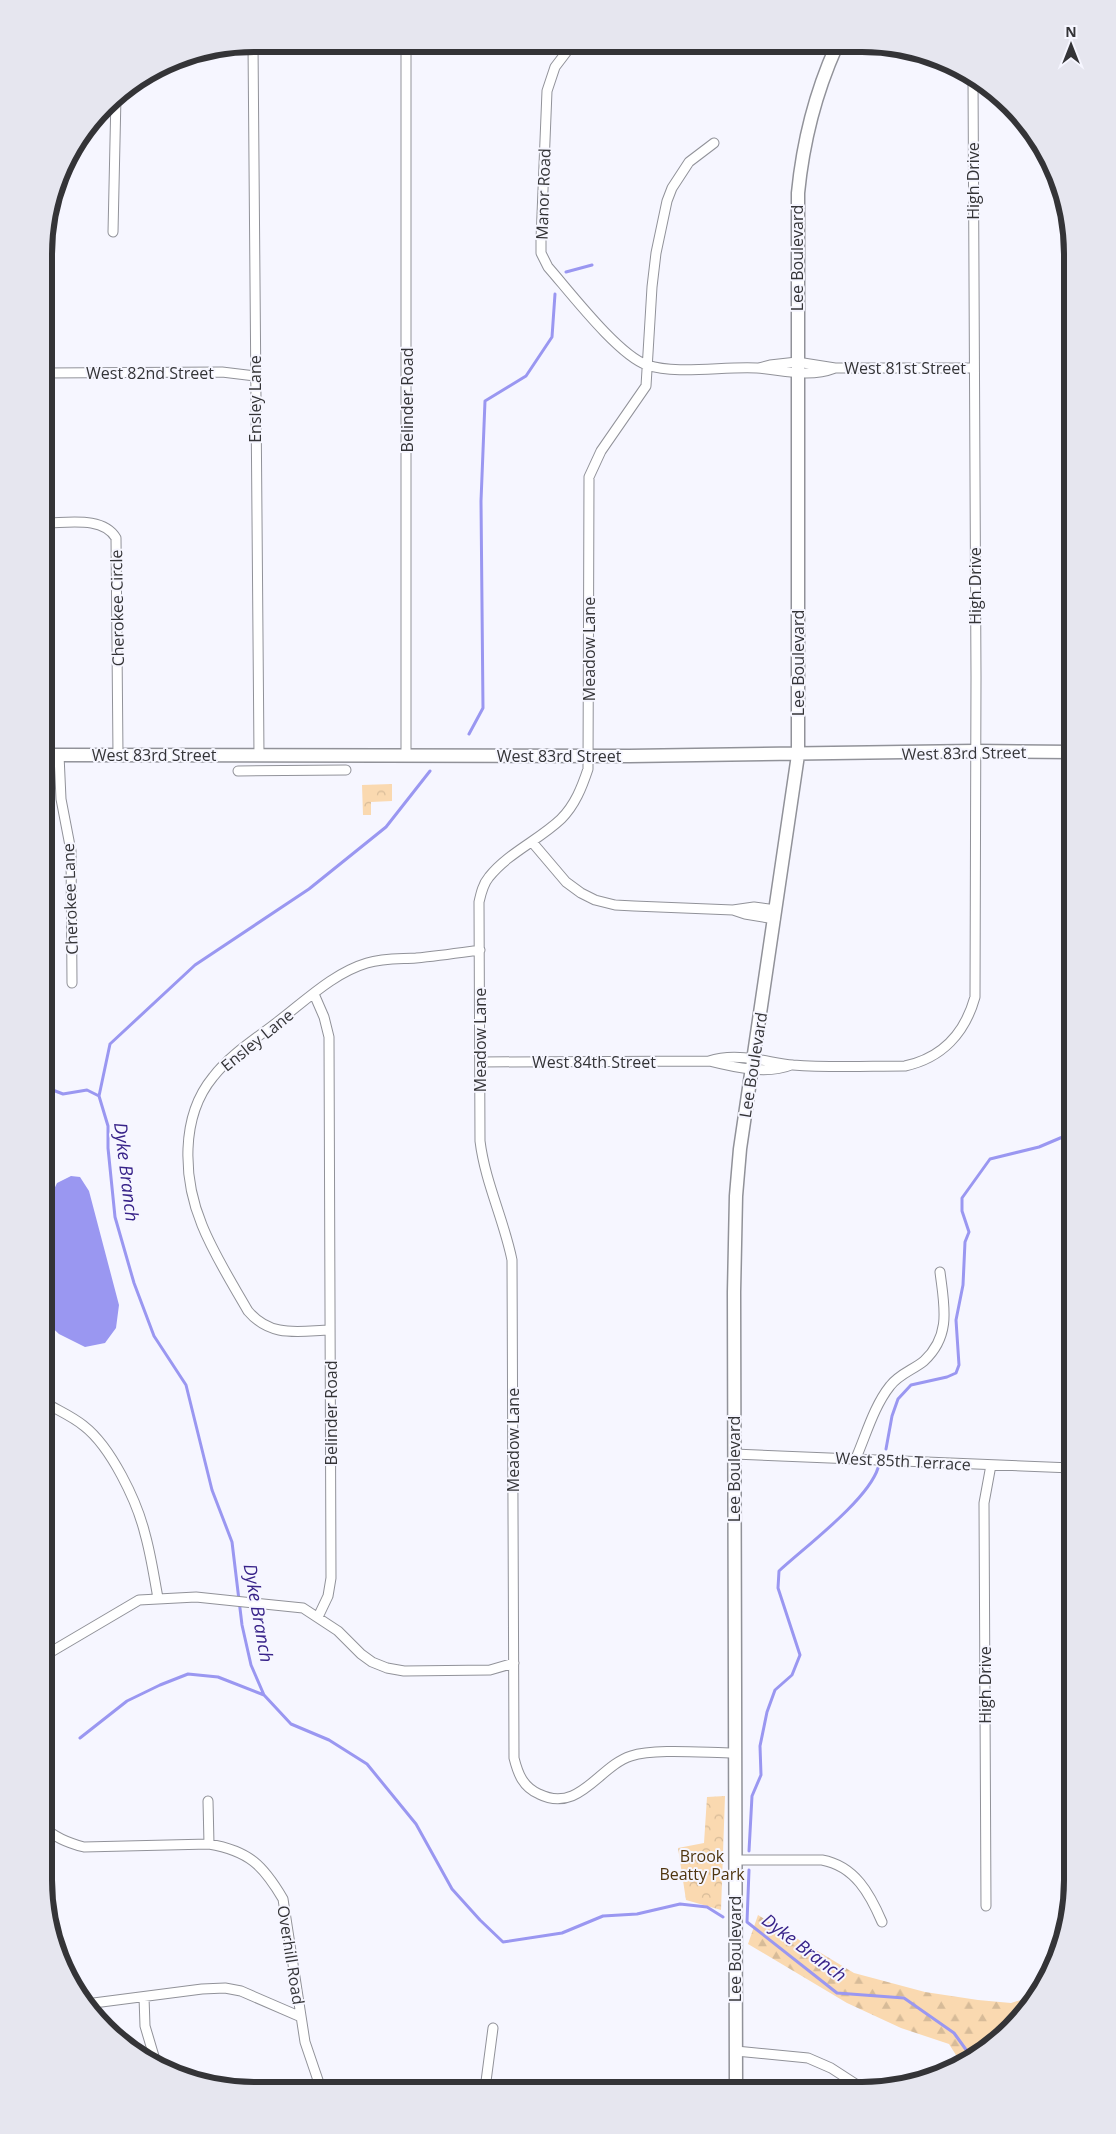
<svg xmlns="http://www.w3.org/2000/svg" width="1116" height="2134" viewBox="0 0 1116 2134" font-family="'Open Sans',sans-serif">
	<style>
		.forest { fill: url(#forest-firs) }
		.park { fill: url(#park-crowns) }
		.water { fill: #9a97f1 }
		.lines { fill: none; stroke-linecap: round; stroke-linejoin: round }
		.stream { stroke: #9a97f1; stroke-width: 3 }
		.street-casing { stroke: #919299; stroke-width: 11 }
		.secondary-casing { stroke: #919299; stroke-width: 15 }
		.street { stroke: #fff; stroke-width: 9 }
		.secondary { stroke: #fff; stroke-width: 12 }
		.labels { text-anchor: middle; stroke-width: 4; stroke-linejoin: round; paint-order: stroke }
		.street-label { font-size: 16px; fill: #343437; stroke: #f6f6ff }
		.park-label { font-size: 16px; fill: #4f350f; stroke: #f6f6ff }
		.water-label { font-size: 18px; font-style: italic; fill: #382389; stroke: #f6f6ff }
		.rim { fill: none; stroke: #343437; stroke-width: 6 }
	</style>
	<defs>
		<pattern id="forest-firs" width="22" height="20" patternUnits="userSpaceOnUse" patternTransform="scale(1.25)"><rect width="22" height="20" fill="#fad9b0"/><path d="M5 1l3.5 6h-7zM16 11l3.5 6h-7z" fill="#d7bb98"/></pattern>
		<pattern id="park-crowns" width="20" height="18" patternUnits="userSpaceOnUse" patternTransform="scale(1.25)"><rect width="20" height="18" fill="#fad9b0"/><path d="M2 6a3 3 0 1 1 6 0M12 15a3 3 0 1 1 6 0" fill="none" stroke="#d7bb98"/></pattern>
	</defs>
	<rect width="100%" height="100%" fill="#f6f6ff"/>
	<!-- forest -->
	<path class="forest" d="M758 1915 854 1973 925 1992 978 2000 1011 2003 1036 1995C1021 2021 987 2050 961 2063L949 2044 901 2028 847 2003 748 1944Z"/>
	<!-- park -->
	<path class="park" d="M392 784V801L371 802V815H363L362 785Z
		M725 1796 721 1910 686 1900 678 1848 704 1843 707 1797Z"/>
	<!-- water -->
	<path class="water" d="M71 1176 80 1177 89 1191 119 1305 116 1328 105 1343 85 1347 59 1334 44 1320V1282L49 1242 50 1198 57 1183Z"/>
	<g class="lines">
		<!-- stream -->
		<path class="stream" d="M566 272 592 265
			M469 734 483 708 481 501 485 401 526 376 552 337 555 294
			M45 1087 63 1094 87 1090 99 1096 108 1126V1148L115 1217 134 1283 154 1336 186 1385 212 1490 232 1542 242 1625 251 1665 264 1695 291 1724 329 1740 367 1764 416 1824 452 1889 480 1920 503 1942 562 1933 603 1916 637 1914 680 1904 707 1907 723 1917
			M99 1096 110 1044 195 965 309 889 386 827 430 771
			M886 1449 892 1416 898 1399 911 1385 947 1377 956 1373 959 1365 956 1320 963 1285 965 1242 969 1232 962 1211V1198L990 1159 1039 1147 1072 1133
			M80 1738 127 1701 160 1685 188 1674 218 1677 264 1695
			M749 1851 752 1796 761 1775 760 1746 767 1712 775 1690 792 1675 800 1655 778 1588 779 1571C805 1547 868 1500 878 1468
			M749 1870 747 1922 837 1993 904 1998 954 2033 972 2058"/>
		<!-- street casing -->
		<g class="street-casing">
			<path id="street" d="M253 44 259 755
				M571 46 555 67 547 91 541 239V253L548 267C570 292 618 355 647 365 677 375 724 366 757 368 783 370 809 378 835 368
				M714 143 689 162 672 188 667 201 656 253 652 287 646 386 601 451 589 477 588 769C582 787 575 805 561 819 539 840 508 853 489 877 483 884 481 893 479 902L480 1141C485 1182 504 1220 512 1260L514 1758C518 1774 523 1787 539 1794 579 1814 599 1766 631 1756 655 1748 707 1753 734 1753
				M113 232 116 96
				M759 368 770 365 797 362 835 368H974
				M45 373 222 372 255 376
				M45 523C68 523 103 516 116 538L118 755
				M59 755 61 799 71 851 72 983
				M406 755V45
				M238 771 346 770
				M532 842 566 882 581 893 595 900 615 905 634 906 733 910 754 907 776 910
				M733 910 745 914 775 919
				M314 994 324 1017 329 1037 331 1578 328 1596 318 1617
				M709 1061C737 1052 765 1062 793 1065 830 1068 868 1066 905 1066 942 1058 965 1033 975 997L976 677 973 78
				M480 1062 709 1061C733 1067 767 1075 791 1065
				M330 1330C298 1331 271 1338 248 1311 232 1283 214 1255 202 1225 183 1179 180 1117 213 1077 230 1055 254 1040 276 1023 304 1002 333 973 367 963 383 958 399 959 416 958 437 956 458 953 480 950
				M44 1402C57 1410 72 1416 84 1426 111 1447 137 1501 145 1534 151 1555 154 1577 158 1598
				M734 1454 1072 1468
				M856 1458C866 1435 874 1406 890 1386 899 1374 913 1370 924 1361 952 1335 944 1305 940 1272
				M44 1656 139 1600 196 1597 303 1608 338 1631 361 1654 372 1662 387 1668 404 1671 490 1670 514 1663
				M208 1801 209 1844
				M44 1827C55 1838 68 1843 84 1847L209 1844C249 1851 263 1865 283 1899L305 2042 321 2089
				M735 1860H822C855 1866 870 1894 882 1922
				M986 1906 984 1503 991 1465
				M144 1997 145 2026 156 2063
				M86 2004 202 1989 225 1988 241 1991 301 2017
				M736 2051 808 2058 831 2068 865 2090
				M485 2089 493 2028"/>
		</g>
		<!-- secondary casing -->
		<g class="secondary-casing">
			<path id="secondary" d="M45 755 629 756 975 751 1072 752
				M736 2090 734 1292 736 1196 740 1149 798 755V193C803 142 815 94 836 47"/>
		</g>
		<!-- street -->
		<use href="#street" class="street"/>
		<!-- secondary -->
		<use href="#secondary" class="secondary"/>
	</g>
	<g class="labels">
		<!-- street labels -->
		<g class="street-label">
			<text transform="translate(973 181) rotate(-90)" y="6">High Drive</text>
			<text transform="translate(543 194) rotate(-88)" y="6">Manor Road</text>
			<text transform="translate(797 258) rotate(-90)" y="6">Lee Boulevard</text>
			<text x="905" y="374">West 81st Street</text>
			<text x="150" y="379">West 82nd Street</text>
			<text transform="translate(255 399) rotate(-90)" y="6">Ensley Lane</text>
			<text transform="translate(407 400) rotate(-90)" y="6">Belinder Road</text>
			<text transform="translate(975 586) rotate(-90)" y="6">High Drive</text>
			<text transform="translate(117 608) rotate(-91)" y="6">Cherokee Circle</text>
			<text transform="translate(589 649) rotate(-90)" y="6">Meadow Lane</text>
			<text transform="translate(798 663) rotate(-90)" y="6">Lee Boulevard</text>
			<text transform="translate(964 753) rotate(-1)" y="6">West 83rd Street</text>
			<text x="154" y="761">West 83rd Street</text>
			<text x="559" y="762">West 83rd Street</text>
			<text transform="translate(70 899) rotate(-92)" y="6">Cherokee Lane</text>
			<text transform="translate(257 1040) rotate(-39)" y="6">Ensley Lane</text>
			<text transform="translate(480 1040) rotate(-90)" y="6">Meadow Lane</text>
			<text x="594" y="1068">West 84th Street</text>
			<text transform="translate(753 1065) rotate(-81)" y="6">Lee Boulevard</text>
			<text transform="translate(331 1413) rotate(-90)" y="6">Belinder Road</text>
			<text transform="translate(513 1440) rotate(-90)" y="6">Meadow Lane</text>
			<text transform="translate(903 1461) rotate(3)" y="6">West 85th Terrace</text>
			<text transform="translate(734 1469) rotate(-90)" y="6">Lee Boulevard</text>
			<text transform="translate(985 1685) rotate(-90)" y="6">High Drive</text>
			<text transform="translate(735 1949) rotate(-90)" y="6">Lee Boulevard</text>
			<text transform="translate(291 1955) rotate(81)" y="6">Overhill Road</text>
		</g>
		<!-- park labels -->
		<g class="park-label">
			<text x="702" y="1862">Brook<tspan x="702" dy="18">Beatty Park</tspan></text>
		</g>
		<!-- water labels -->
		<g class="water-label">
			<text transform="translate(126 1172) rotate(83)" y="6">Dyke Branch</text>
			<text transform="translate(258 1613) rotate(80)" y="6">Dyke Branch</text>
			<text transform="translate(804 1948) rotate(37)" y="6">Dyke Branch</text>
		</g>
	</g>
	<!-- crop -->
	<path d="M0 0H1116V2134H0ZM254 52H862A202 202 0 0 1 1064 254V1880A202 202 0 0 1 862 2082H254A202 202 0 0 1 52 1880V254A202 202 0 0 1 254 52Z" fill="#e6e6ef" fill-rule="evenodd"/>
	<path class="rim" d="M254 52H862A202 202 0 0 1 1064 254V1880A202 202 0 0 1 862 2082H254A202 202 0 0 1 52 1880V254A202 202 0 0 1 254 52Z"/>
	<!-- north arrow -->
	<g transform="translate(1071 45)" stroke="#f6f6ff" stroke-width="4" paint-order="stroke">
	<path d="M0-4L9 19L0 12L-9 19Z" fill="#343437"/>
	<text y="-8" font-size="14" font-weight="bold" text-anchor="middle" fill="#343437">N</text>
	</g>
</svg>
